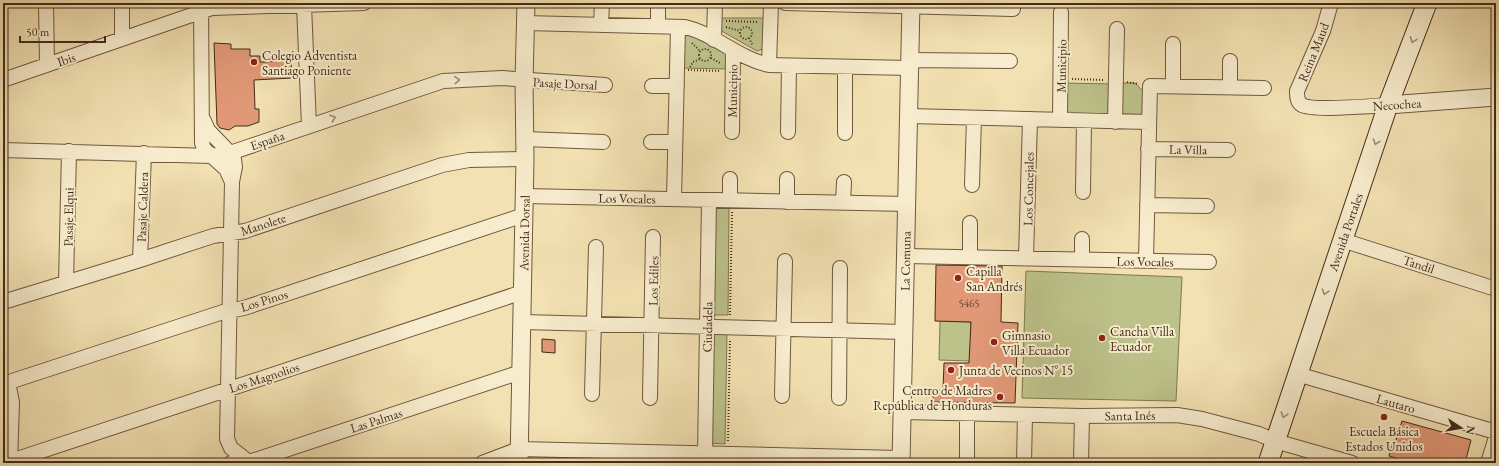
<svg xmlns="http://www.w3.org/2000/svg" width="1499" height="466" viewBox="0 0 1499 466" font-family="'EB Garamond',serif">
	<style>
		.green { fill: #bdc28a; stroke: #807651 }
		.building { fill: #e19877; stroke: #432b18 }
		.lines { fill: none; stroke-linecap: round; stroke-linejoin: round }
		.minor-casing { stroke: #6f583e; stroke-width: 16 }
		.tertiary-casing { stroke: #6f583e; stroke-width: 19 }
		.secondary-casing { stroke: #432b18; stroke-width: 21 }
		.path { stroke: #432b18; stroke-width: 2; stroke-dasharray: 1 2; stroke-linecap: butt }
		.minor { stroke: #f7eccd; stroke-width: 14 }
		.tertiary { stroke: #f7eccd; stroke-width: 17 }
		.secondary { stroke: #f7eccd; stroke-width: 19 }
		.oneway { stroke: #9d8c72 }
		.poi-dot { fill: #8f2418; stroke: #f7eccd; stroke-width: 1.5 }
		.labels { text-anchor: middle; stroke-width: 4; stroke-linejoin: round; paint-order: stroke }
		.number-label { font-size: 11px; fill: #6a4630 }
		.street-label { font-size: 13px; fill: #432b18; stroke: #f7eccd }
		.poi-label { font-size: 13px; fill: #432b18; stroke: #f7eccd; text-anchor: start }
	</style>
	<rect width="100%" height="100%" fill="#f2e1b2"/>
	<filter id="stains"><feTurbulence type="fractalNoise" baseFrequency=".005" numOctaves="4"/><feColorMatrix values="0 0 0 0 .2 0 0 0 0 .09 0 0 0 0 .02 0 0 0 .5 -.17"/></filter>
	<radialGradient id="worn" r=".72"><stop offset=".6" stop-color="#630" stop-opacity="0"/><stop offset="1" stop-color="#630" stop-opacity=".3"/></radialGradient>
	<!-- green -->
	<path class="green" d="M718 18H767L766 48 757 51 718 29Z
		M687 33 729 54V69L681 68V35Z
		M1063 83 1112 84 1111 114 1062 112Z
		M1120 83H1135L1145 93V115L1119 114Z
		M712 205H729L728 315H711Z
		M1026 271 1182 277 1176 401 1022 398Z
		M940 321 971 322 970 361 939 360Z
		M710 331 727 332 725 444 707 443Z"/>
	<!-- building -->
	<path class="building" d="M214 43 231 44V49H250V56H260V62L291 61 292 78 254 80 255 109H259V122L248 126H235L229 130 220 128 217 124Z
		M936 265 1002 266 1001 322 1018 323 1015 403 933 402V390H943L944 363H969L971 322 935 321Z
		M542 339 555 340V353L542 352Z
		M1402 421 1471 440 1465 463H1413L1389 456 1393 442 1395 443Z"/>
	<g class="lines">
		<!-- minor casing -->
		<g class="minor-casing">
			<path id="minor" d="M46 3 47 65
				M122 3V39
				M201 3 202 143 204 149 226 169 232 182
				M785 3 1013 9
				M1331 3 1323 31 1297 91C1297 96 1297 102 1302 105 1312 111 1373 106 1388 105
				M304 5 309 126
				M525 23 685 27C715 34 739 59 769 65L910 68
				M601 25 602 3
				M658 26V3
				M714 40 715 3
				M1173 44V86
				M910 60 1010 61
				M769 65 771 3
				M3 80 212 8 364 3
				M652 86H677
				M1230 87V61
				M909 116 1149 122
				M203 119 208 130 230 153 234 159 235 167 232 182 227 439 231 448 250 463
				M1060 120 1061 12
				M1115 122 1117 29
				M732 132 733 50
				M788 132 789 66
				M845 133V67
				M525 139 603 142
				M651 142H675
				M1148 149 1228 150
				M3 150 211 156 230 153 443 81 502 78 605 85
				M972 185 974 118
				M1083 192 1084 121
				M525 196 907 204
				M674 199 678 27
				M730 200V179
				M787 202V179
				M843 203 844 182
				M1147 205 1207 206
				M1342 240 1496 289
				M906 256 1209 262
				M970 257V223
				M1026 258 1030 119
				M1082 259V239
				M140 260 144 153
				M1146 261 1150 86 1264 88
				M66 283 69 151
				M3 302 140 260 213 236 245 231 442 165 469 160 525 159
				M522 322 904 332
				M1297 374 1496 432
				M8 382 12 402 10 463
				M3 384 223 312 244 308 524 215
				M592 394 596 247
				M782 396 785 261
				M650 398 653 237
				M839 398 840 268
				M902 412 1082 416 1177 415 1202 419 1259 434 1275 441 1352 463
				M705 454 709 200
				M5 463 523 292
				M231 463 238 461 249 462 521 372
				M482 463 519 449 901 458
				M967 463V414
				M1024 463 1025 415
				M1081 463 1082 416
				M1488 463 1496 437"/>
		</g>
		<!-- tertiary casing -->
		<g class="tertiary-casing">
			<path id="tertiary" d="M1388 105 1496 97
				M519 463 525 159 524 81 526 3
				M901 463 911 3"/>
		</g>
		<!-- secondary casing -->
		<g class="secondary-casing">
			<path id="secondary" d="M1268 463 1388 105 1427 3"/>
		</g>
		<!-- path -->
		<path class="path" d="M726 21 759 22
			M740 33a6 6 0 1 1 12 0a6 6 0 1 1-12 0Z
			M726 27 740 31
			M749 38 753 46
			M692 43 700 51
			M699 55a6 6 0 1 1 12 0a6 6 0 1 1-12 0Z
			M711 58 720 63
			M690 67 693 62 700 59
			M688 70 720 71
			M1072 79 1103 80
			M1127 82 1139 84
			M730 315 732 212
			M728 441 730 340"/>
		<!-- minor -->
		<use href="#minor" class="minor"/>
		<!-- tertiary -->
		<use href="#tertiary" class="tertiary"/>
		<!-- secondary -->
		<use href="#secondary" class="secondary"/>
	</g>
	<!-- one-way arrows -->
	<defs><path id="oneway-chevron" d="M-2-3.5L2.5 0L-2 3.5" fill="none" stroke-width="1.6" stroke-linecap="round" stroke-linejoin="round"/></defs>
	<g class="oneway">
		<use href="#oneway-chevron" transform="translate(1413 40) rotate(111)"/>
		<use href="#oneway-chevron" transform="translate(457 80) rotate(-3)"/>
		<use href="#oneway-chevron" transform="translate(333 118) rotate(-19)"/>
		<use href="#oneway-chevron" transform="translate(1376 142) rotate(109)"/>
		<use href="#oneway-chevron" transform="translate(1325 292) rotate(109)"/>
		<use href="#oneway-chevron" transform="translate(1284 415) rotate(108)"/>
	</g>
	<!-- markers -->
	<g class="poi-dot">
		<circle cx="254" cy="62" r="4"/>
		<circle cx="958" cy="278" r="4"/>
		<circle cx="1102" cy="338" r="4"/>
		<circle cx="994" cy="342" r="4"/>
		<circle cx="951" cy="370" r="4"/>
		<circle cx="1000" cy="397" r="4"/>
		<circle cx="1384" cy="417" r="4"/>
	</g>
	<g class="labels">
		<!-- number labels -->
		<g class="number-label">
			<text x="969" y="307">5465</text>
		</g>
		<!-- street labels -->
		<g class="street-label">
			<text transform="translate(1313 52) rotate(-68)" y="5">Reina Maud</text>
			<text transform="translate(66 59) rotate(-19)" y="5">Ibis</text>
			<text transform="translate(1061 66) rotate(-89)" y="5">Municipio</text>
			<text transform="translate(565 83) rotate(3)" y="5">Pasaje Dorsal</text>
			<text transform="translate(732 91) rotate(-89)" y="5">Municipio</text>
			<text transform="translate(1397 104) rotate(-4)" y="5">Necochea</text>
			<text transform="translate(267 140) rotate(-19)" y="5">España</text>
			<text transform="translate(1188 149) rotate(1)" y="5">La Villa</text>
			<text transform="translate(1028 189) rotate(-89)" y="5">Los Concejales</text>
			<text transform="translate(627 198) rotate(1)" y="5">Los Vocales</text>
			<text transform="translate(142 207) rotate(-88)" y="5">Pasaje Caldera</text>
			<text transform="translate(68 217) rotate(-89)" y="5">Pasaje Elqui</text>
			<text transform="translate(263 224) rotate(-18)" y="5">Manolete</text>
			<text transform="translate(1345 232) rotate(-71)" y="5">Avenida Portales</text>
			<text transform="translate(524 233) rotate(-89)" y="5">Avenida Dorsal</text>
			<text transform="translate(905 261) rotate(-89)" y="5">La Comuna</text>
			<text transform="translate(1145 261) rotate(1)" y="5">Los Vocales</text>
			<text transform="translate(1419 264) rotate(18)" y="5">Tandil</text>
			<text transform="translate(653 281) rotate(-89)" y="5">Los Ediles</text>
			<text transform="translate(264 300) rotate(-17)" y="5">Los Pinos</text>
			<text transform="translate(707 327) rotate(-89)" y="5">Ciudadela</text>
			<text transform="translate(264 377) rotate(-18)" y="5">Los Magnolios</text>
			<text transform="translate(1396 403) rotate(16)" y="5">Lautaro</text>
			<text transform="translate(1130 415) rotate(-1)" y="5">Santa Inés</text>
			<text transform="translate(376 420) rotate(-18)" y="5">Las Palmas</text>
		</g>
		<!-- poi labels -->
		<g class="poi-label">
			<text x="262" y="60">Colegio Adventista<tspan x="262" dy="15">Santiago Poniente</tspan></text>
			<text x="966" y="276">Capilla<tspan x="966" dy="15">San Andrés</tspan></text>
			<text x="1110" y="336">Cancha Villa<tspan x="1110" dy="15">Ecuador</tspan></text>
			<text x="1002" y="340">Gimnasio<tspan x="1002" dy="15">Villa Ecuador</tspan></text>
			<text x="959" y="375">Junta de Vecinos N° 15</text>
			<text x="992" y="395" text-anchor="end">Centro de Madres<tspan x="992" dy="15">República de Honduras</tspan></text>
			<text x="1384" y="436" text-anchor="middle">Escuela Básica<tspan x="1384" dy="15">Estados Unidos</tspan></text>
		</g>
	</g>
	<!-- margin -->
	<rect width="1499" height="466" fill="none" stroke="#f2e1b2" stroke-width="16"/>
	<rect x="4" y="4" width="1491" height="458" fill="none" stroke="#432b18" stroke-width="2"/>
	<rect x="8" y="8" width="1483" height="450" fill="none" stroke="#432b18"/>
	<!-- north arrow -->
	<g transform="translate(1461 428) rotate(102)" stroke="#f7eccd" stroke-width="3" paint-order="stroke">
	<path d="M0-3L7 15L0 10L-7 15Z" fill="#432b18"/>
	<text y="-6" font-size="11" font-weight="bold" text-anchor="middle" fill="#432b18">N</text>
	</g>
	<!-- scale -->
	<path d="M20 36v6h85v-6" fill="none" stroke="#432b18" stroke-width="2"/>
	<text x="26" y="36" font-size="12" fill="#432b18" stroke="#f7eccd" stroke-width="3" paint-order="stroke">50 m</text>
	<rect width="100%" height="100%" filter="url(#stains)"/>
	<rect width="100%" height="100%" fill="url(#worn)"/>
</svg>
